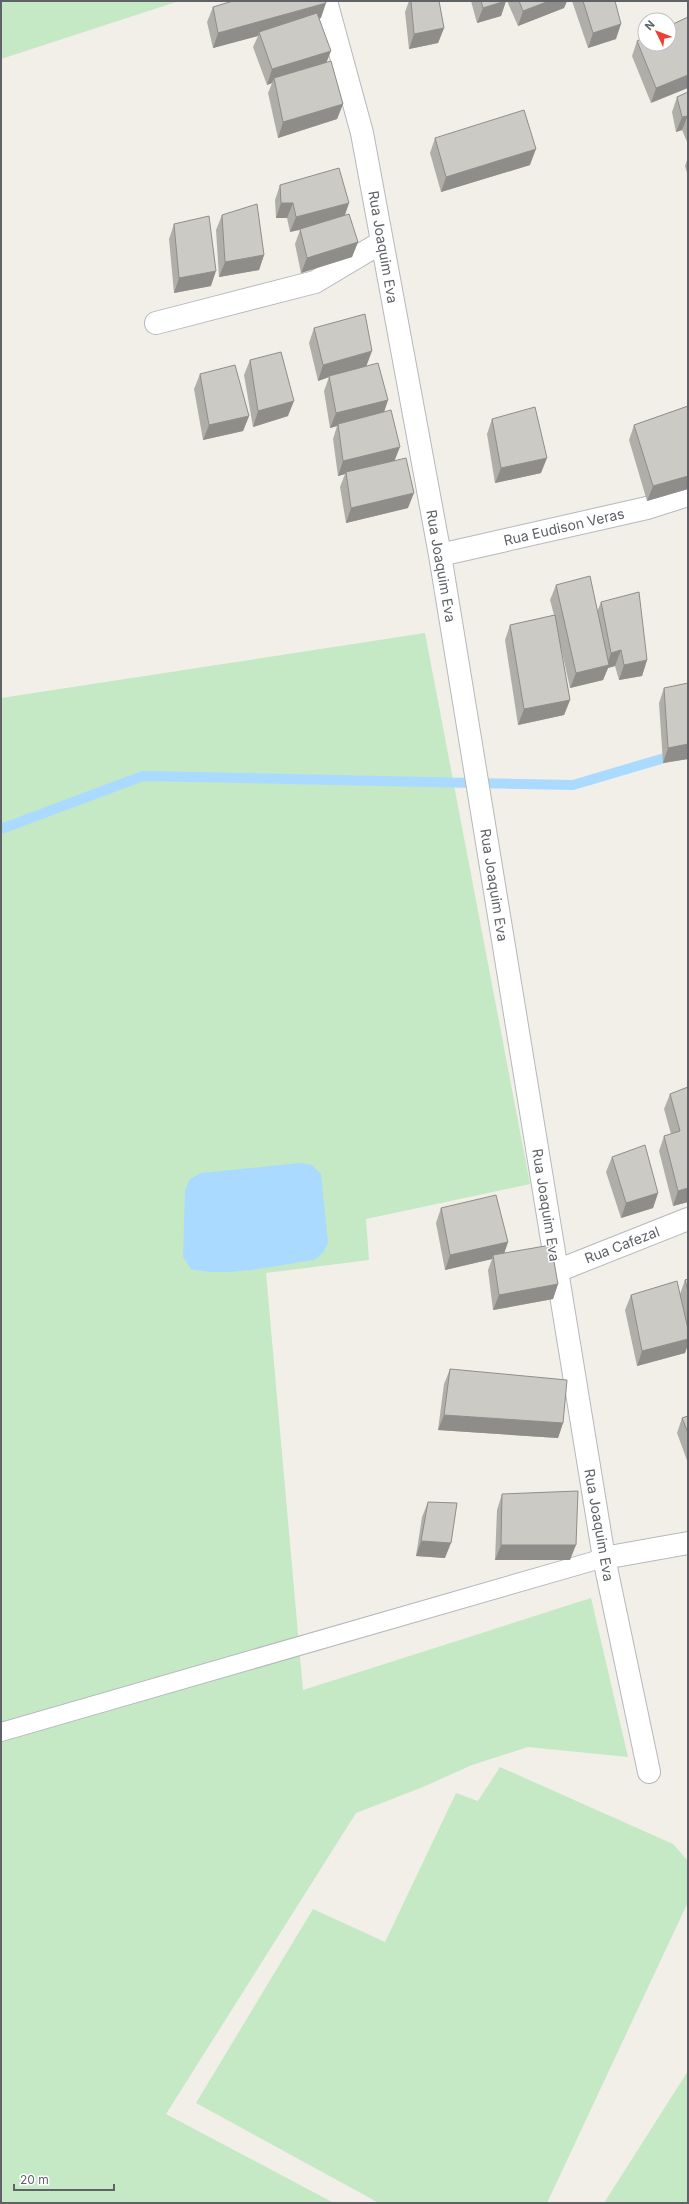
<svg xmlns="http://www.w3.org/2000/svg" width="689" height="2204" viewBox="0 0 689 2204" font-family="Inter,sans-serif">
	<style>
		.green { fill: #c5e8c5 }
		.water { fill: #aadaff }
		.lines { fill: none; stroke-linecap: round; stroke-linejoin: round }
		.stream { stroke: #aadaff; stroke-width: 10 }
		.service-casing { stroke: #b5b8bc; stroke-width: 20 }
		.minor-casing { stroke: #b5b8bc; stroke-width: 24 }
		.service { stroke: #fff; stroke-width: 18 }
		.minor { stroke: #fff; stroke-width: 22 }
		.wall { fill: #afaea9 }
		.shaded-wall { fill: #8f8d8a }
		.building { fill: #cccac5; stroke: #8f8d8a }
		.labels { text-anchor: middle; stroke-width: 3; stroke-linejoin: round; paint-order: stroke }
		.street-label { font-size: 14px; fill: #5f6368; stroke: #fff }
	</style>
	<rect width="100%" height="100%" fill="#f1efe8"/>
	<!-- green -->
	<path class="green" d="M1 1H179L1 59Z
		M425 633 530 1184 366 1219 369 1260 266 1273 303 1690 591 1598 628 1757 528 1747 472 1765 423 1787 356 1813 166 2114 334 2203H1V698Z
		M500 1767 673 1844 688 1861V1902L547 2203H379L196 2103 313 1909 385 1942 456 1793 478 1801Z
		M688 2071V2203H604Z"/>
	<!-- water -->
	<path class="water" d="M300 1163 312 1165 321 1174 328 1243 323 1253 314 1260C278 1265 225 1278 191 1269L183 1257 185 1190 190 1179 201 1173Z"/>
	<g class="lines">
		<!-- stream -->
		<path class="stream" d="M1 829 143 776 573 785 688 751"/>
		<!-- service casing -->
		<g class="service-casing">
			<path id="service" d="M1 1732 604 1558"/>
		</g>
		<!-- minor casing -->
		<g class="minor-casing">
			<path id="minor" d="M326 1 362 133 440 555 604 1558 649 1772
				M156 323 315 282 382 242
				M440 555 647 508 688 495
				M557 1271 688 1219
				M604 1558 688 1543"/>
		</g>
		<!-- service -->
		<use href="#service" class="service"/>
		<!-- minor -->
		<use href="#minor" class="minor"/>
	</g>
	<!-- wall -->
	<path class="wall" d="M409 1H439L444 28 438 43 409 49 405 12Z
		M471 1H506L501 16 477 23Z
		M507 1H567L564 8 518 26Z
		M572 1H615L616 39 588 48Z
		M213 7 321 18H319L327 62 343 104 337 119 278 138 268 93 272 83 267 85 253 47 258 36 213 48 207 22Z
		M688 17 651 103 632 56 637 41Z
		M688 92V144L682 130 676 132 672 112 677 97Z
		M435 138 530 165 441 192 430 153Z
		M688 157V176L685 166Z
		M280 185 345 216 358 242 352 257 301 273 295 244 300 230 290 232 287 218H276L275 200Z
		M222 215 264 255 259 270 219 277 216 230Z
		M174 224 211 286 174 293 169 239Z
		M314 328 367 366 388 400 384 412 395 460 408 508 346 523 340 487 345 474 338 476 333 439 337 426 330 428 324 391 329 377 318 381 309 343Z
		M250 360 288 416 253 427 244 375Z
		M200 374 249 416 243 431 203 440 194 389Z
		M688 406V489L647 501 629 440 634 425Z
		M492 419 541 473 495 483 487 434Z
		M556 585 597 612 601 602 647 660 642 676 619 680 615 666 608 668 603 680 570 688 560 643 570 700 564 715 518 725 505 640 510 625 554 615 550 600Z
		M664 688 688 759 663 763 659 703Z
		M688 1087V1202L673 1206 659 1151 664 1136 671 1134 664 1109 670 1094Z
		M612 1157 658 1193 653 1208 621 1218 606 1172Z
		M441 1208 508 1242 504 1253 558 1284 553 1299 493 1310 488 1270 492 1259 445 1270 436 1223Z
		M688 1279V1344L685 1353 637 1366 625 1310 631 1295 680 1294 685 1280Z
		M450 1369 563 1423 558 1438 438 1430 444 1384Z
		M688 1416V1463L677 1433 682 1418Z
		M502 1494 570 1560H495L497 1510Z
		M428 1502 445 1558 416 1556 422 1517Z"/>
	<!-- shaded-wall -->
	<path class="shaded-wall" d="M505 1H506L501 16 477 23 483 8Z
		M549 1H567L564 8 518 26 523 11Z
		M326 3 321 18 260 35 259 32 258 36 213 48 218 33Z
		M621 24 616 39 588 48 593 33Z
		M444 28 438 43 409 49 414 34Z
		M331 51 325 66 274 78 272 83 267 85 272 69Z
		M688 75V88L651 103 656 88Z
		M343 104 337 119 278 138 283 122Z
		M688 115 682 130 676 132 682 117Z
		M536 149 530 165 441 192 446 177Z
		M281 203H293L287 218H276Z
		M349 203 344 218 290 232 296 217Z
		M358 242 352 257 301 273 307 258Z
		M264 255 259 270 219 277 225 262Z
		M216 271 211 286 174 293 179 278Z
		M372 351 366 367 329 376V377L318 381 323 365Z
		M388 400 383 415 338 424 337 426 330 428 336 413Z
		M294 401 288 416 253 427 258 411Z
		M249 416 243 431 203 440 209 425Z
		M400 447 394 462 346 472 345 474 338 476 343 461Z
		M547 458 541 473 495 483 501 468Z
		M688 476V489L647 501 653 486Z
		M414 493 408 508 346 523 351 508Z
		M621 650 615 666 608 668 603 680 570 688 576 673 607 665 611 653Z
		M647 660 642 676 619 680 624 665Z
		M570 700 564 715 518 725 524 709Z
		M688 744V759L663 763 668 748Z
		M688 1188V1202L673 1206 678 1191Z
		M658 1193 653 1208 621 1218 626 1203Z
		M508 1242 503 1257 493 1255 492 1259 445 1270 450 1255Z
		M558 1284 553 1299 493 1310 499 1295Z
		M688 1339V1344L685 1353 637 1366 642 1351Z
		M444 1415 563 1423 558 1438 438 1430Z
		M421 1541 451 1543 445 1558 416 1556Z
		M501 1545H576L570 1560H495Z"/>
	<!-- building -->
	<path class="building" d="M233 1H326V3L218 33 213 7Z
		M411 1H439L444 28 414 34Z
		M481 1H505L483 8Z
		M519 1H549L523 11Z
		M583 1H615L621 24 593 33Z
		M317 13 331 51 272 69 259 32Z
		M688 17V75L656 88 637 41 645 37V44H669V26Z
		M331 61 343 104 283 122 274 78Z
		M688 92V116L682 117 677 97Z
		M524 110 536 149 446 177 435 138Z
		M339 168 349 203 296 217 293 203H281L280 185Z
		M257 204 264 255 225 262 222 215Z
		M349 214 358 242 307 258 300 229Z
		M209 216 216 271 179 278 174 224Z
		M365 314 372 351 323 365 314 328Z
		M281 352 294 401 258 411 250 360Z
		M378 363 388 400 336 413 329 376Z
		M235 365 249 416 209 425 200 374Z
		M688 406V476L653 486 634 425Z
		M535 407 547 458 501 468 492 419Z
		M391 410 400 447 343 461 338 424Z
		M406 458 414 493 351 508 346 472Z
		M590 576 609 665 576 673 556 585Z
		M639 592 647 660 624 665 621 650 611 653 601 602Z
		M555 615 570 700 524 709 510 625Z
		M688 683V744L668 748 664 688Z
		M688 1087V1188L678 1191 664 1136 680 1131 670 1094Z
		M645 1145 658 1193 626 1203 612 1157Z
		M496 1195 508 1242 450 1255 441 1208Z
		M551 1245 558 1284 499 1295 493 1255Z
		M688 1279V1291L685 1280Z
		M677 1281 688 1329V1339L642 1351 631 1295Z
		M450 1369 567 1380 563 1423 444 1415Z
		M688 1416V1433L682 1418Z
		M578 1491 576 1545H501L502 1494Z
		M428 1502 457 1503 451 1543 421 1541Z"/>
	<g class="labels">
		<!-- street labels -->
		<g class="street-label">
			<text transform="translate(383 247) rotate(80)" y="5">Rua Joaquim Eva</text>
			<text transform="translate(564 527) rotate(-13)" y="5">Rua Eudison Veras</text>
			<text transform="translate(441 566) rotate(80)" y="5">Rua Joaquim Eva</text>
			<text transform="translate(494 885) rotate(81)" y="5">Rua Joaquim Eva</text>
			<text transform="translate(546 1205) rotate(81)" y="5">Rua Joaquim Eva</text>
			<text transform="translate(622 1245) rotate(-21)" y="5">Rua Cafezal</text>
			<text transform="translate(599 1525) rotate(80)" y="5">Rua Joaquim Eva</text>
		</g>
	</g>
	<!-- border -->
	<rect width="689" height="2204" fill="none" stroke="#5f6368" stroke-width="4"/>
	<!-- north arrow -->
	<g transform="translate(657 32) rotate(313)"><circle r="19" fill="#ffffff" stroke="#bfc1c3"/>
	<path d="M0-3L7 15L0 10L-7 15Z" fill="#ea4335"/>
	<text y="-6" font-size="11" font-weight="bold" text-anchor="middle" fill="#5f6368">N</text>
	</g>
	<!-- scale -->
	<path d="M14 2184v6h100v-6" fill="none" stroke="#5f6368" stroke-width="2"/>
	<text x="20" y="2184" font-size="12" fill="#5f6368" stroke="#ffffff" stroke-width="3" paint-order="stroke">20 m</text>
</svg>
